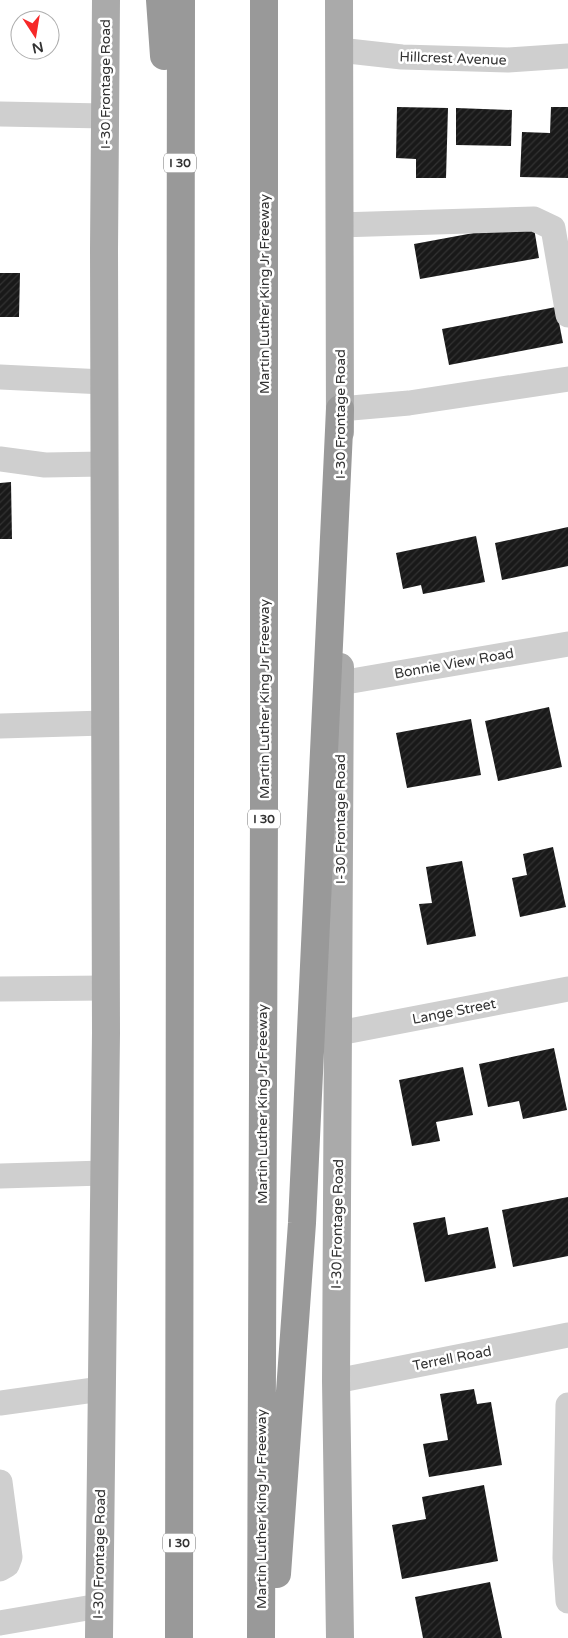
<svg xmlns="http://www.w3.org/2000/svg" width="568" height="1638" viewBox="0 0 568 1638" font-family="'Varela Round',sans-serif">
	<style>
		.building { fill: url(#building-hatch) }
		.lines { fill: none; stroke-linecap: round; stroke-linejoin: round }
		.minor { stroke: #cfcfcf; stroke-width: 25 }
		.major { stroke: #aaa; stroke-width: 28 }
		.highway { stroke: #999; stroke-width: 28 }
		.labels { text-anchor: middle; stroke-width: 5; stroke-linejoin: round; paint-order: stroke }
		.shield { fill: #fff; stroke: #707070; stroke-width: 1 }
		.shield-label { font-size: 12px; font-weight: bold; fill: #323232 }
		.street-label { font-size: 14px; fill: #323232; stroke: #fff }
	</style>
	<defs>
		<pattern id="building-hatch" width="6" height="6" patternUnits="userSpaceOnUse" patternTransform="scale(1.25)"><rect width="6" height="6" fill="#191919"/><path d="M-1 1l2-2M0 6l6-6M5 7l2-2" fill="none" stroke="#323232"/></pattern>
	</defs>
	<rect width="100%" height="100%" fill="#fff"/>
	<!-- building -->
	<path class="building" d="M397 107 448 108 446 178H416V159L396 158Z
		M551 107H568V178L520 177 522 132 550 133Z
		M456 108 512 110 511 146 456 145Z
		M533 222 539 258 420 279 414 244Z
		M0 273H20L19 317H0Z
		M556 307 563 343 449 365 442 329Z
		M11 482 12 539H0V483Z
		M568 527V566L502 580 495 543Z
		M476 536 485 582 423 594 421 585 403 589 396 553Z
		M549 707 562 767 498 781 485 721Z
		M471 719 481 775 407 788 396 733Z
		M553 847 566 907 520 917 512 878 527 875 523 854Z
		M462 861 476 936 427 945 419 904 432 903 426 867Z
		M554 1048 567 1110 523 1119 519 1101 488 1107 479 1064Z
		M463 1067 473 1115 436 1122 440 1141 412 1146 399 1080Z
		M568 1197V1256L513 1267 502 1210Z
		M445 1217 448 1235 488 1227 496 1268 425 1282 413 1223Z
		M474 1389 477 1404 491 1402 502 1465 429 1477 423 1444 448 1440 440 1394Z
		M484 1485 498 1561 402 1579 392 1525 426 1519 422 1497Z
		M490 1582 502 1638H423L415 1597Z"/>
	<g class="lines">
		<!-- minor -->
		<path class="minor" d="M339 50 402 57 508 60 568 56
			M0 114 105 116
			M339 225 534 219 553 228 568 315
			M0 377 104 382
			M340 409 409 403 568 379
			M0 459 45 465 104 464
			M340 683 568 644
			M0 726 105 723
			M0 989 106 988
			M339 1033 568 989
			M0 1176 104 1173
			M336 1381 568 1335
			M0 1403 101 1389
			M568 1405 565 1558 568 1601
			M0 1482 10 1557 7 1565 0 1569
			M0 1623 99 1606"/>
		<!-- major -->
		<path class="major" d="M339 0 340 432
			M99 1638 106 1033 104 249 106 0
			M340 1638 336 1381 340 667"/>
		<!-- highway -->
		<path class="highway" d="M160 0 164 56
			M277 1574 302 1223 340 409
			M179 1638 181 0
			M261 1638 264 807V0"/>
	</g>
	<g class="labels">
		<!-- shield labels -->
		<g class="shield">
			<rect x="164" y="153.5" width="32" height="19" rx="4"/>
			<rect x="248" y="809.5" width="32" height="19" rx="4"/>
			<rect x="163" y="1533.5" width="32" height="19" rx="4"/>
		</g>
		<g class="shield-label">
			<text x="180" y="167">I 30</text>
			<text x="264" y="823">I 30</text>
			<text x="179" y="1547">I 30</text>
		</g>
		<!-- street labels -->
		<g class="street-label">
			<text transform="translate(453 58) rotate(2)" y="5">Hillcrest Avenue</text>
			<text transform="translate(105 84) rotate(-90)" y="5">I-30 Frontage Road</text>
			<text transform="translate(264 294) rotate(-90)" y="5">Martin Luther King Jr Freeway</text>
			<text transform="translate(340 414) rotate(-90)" y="5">I-30 Frontage Road</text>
			<text transform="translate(454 663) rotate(-10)" y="5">Bonnie View Road</text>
			<text transform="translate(264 699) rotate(-90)" y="5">Martin Luther King Jr Freeway</text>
			<text transform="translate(340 819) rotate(-90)" y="5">I-30 Frontage Road</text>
			<text transform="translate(454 1011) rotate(-11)" y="5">Lange Street</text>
			<text transform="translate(262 1104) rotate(-90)" y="5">Martin Luther King Jr Freeway</text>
			<text transform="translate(337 1224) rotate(-89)" y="5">I-30 Frontage Road</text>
			<text transform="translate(452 1358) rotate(-11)" y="5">Terrell Road</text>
			<text transform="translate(261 1509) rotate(-90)" y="5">Martin Luther King Jr Freeway</text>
			<text transform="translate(99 1554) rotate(-89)" y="5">I-30 Frontage Road</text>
		</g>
	</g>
	<!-- north arrow -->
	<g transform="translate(35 35) rotate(168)"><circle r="24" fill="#ffffff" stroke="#adadad"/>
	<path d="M0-4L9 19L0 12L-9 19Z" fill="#f62828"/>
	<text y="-8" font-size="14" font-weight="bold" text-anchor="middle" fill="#323232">N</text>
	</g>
</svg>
